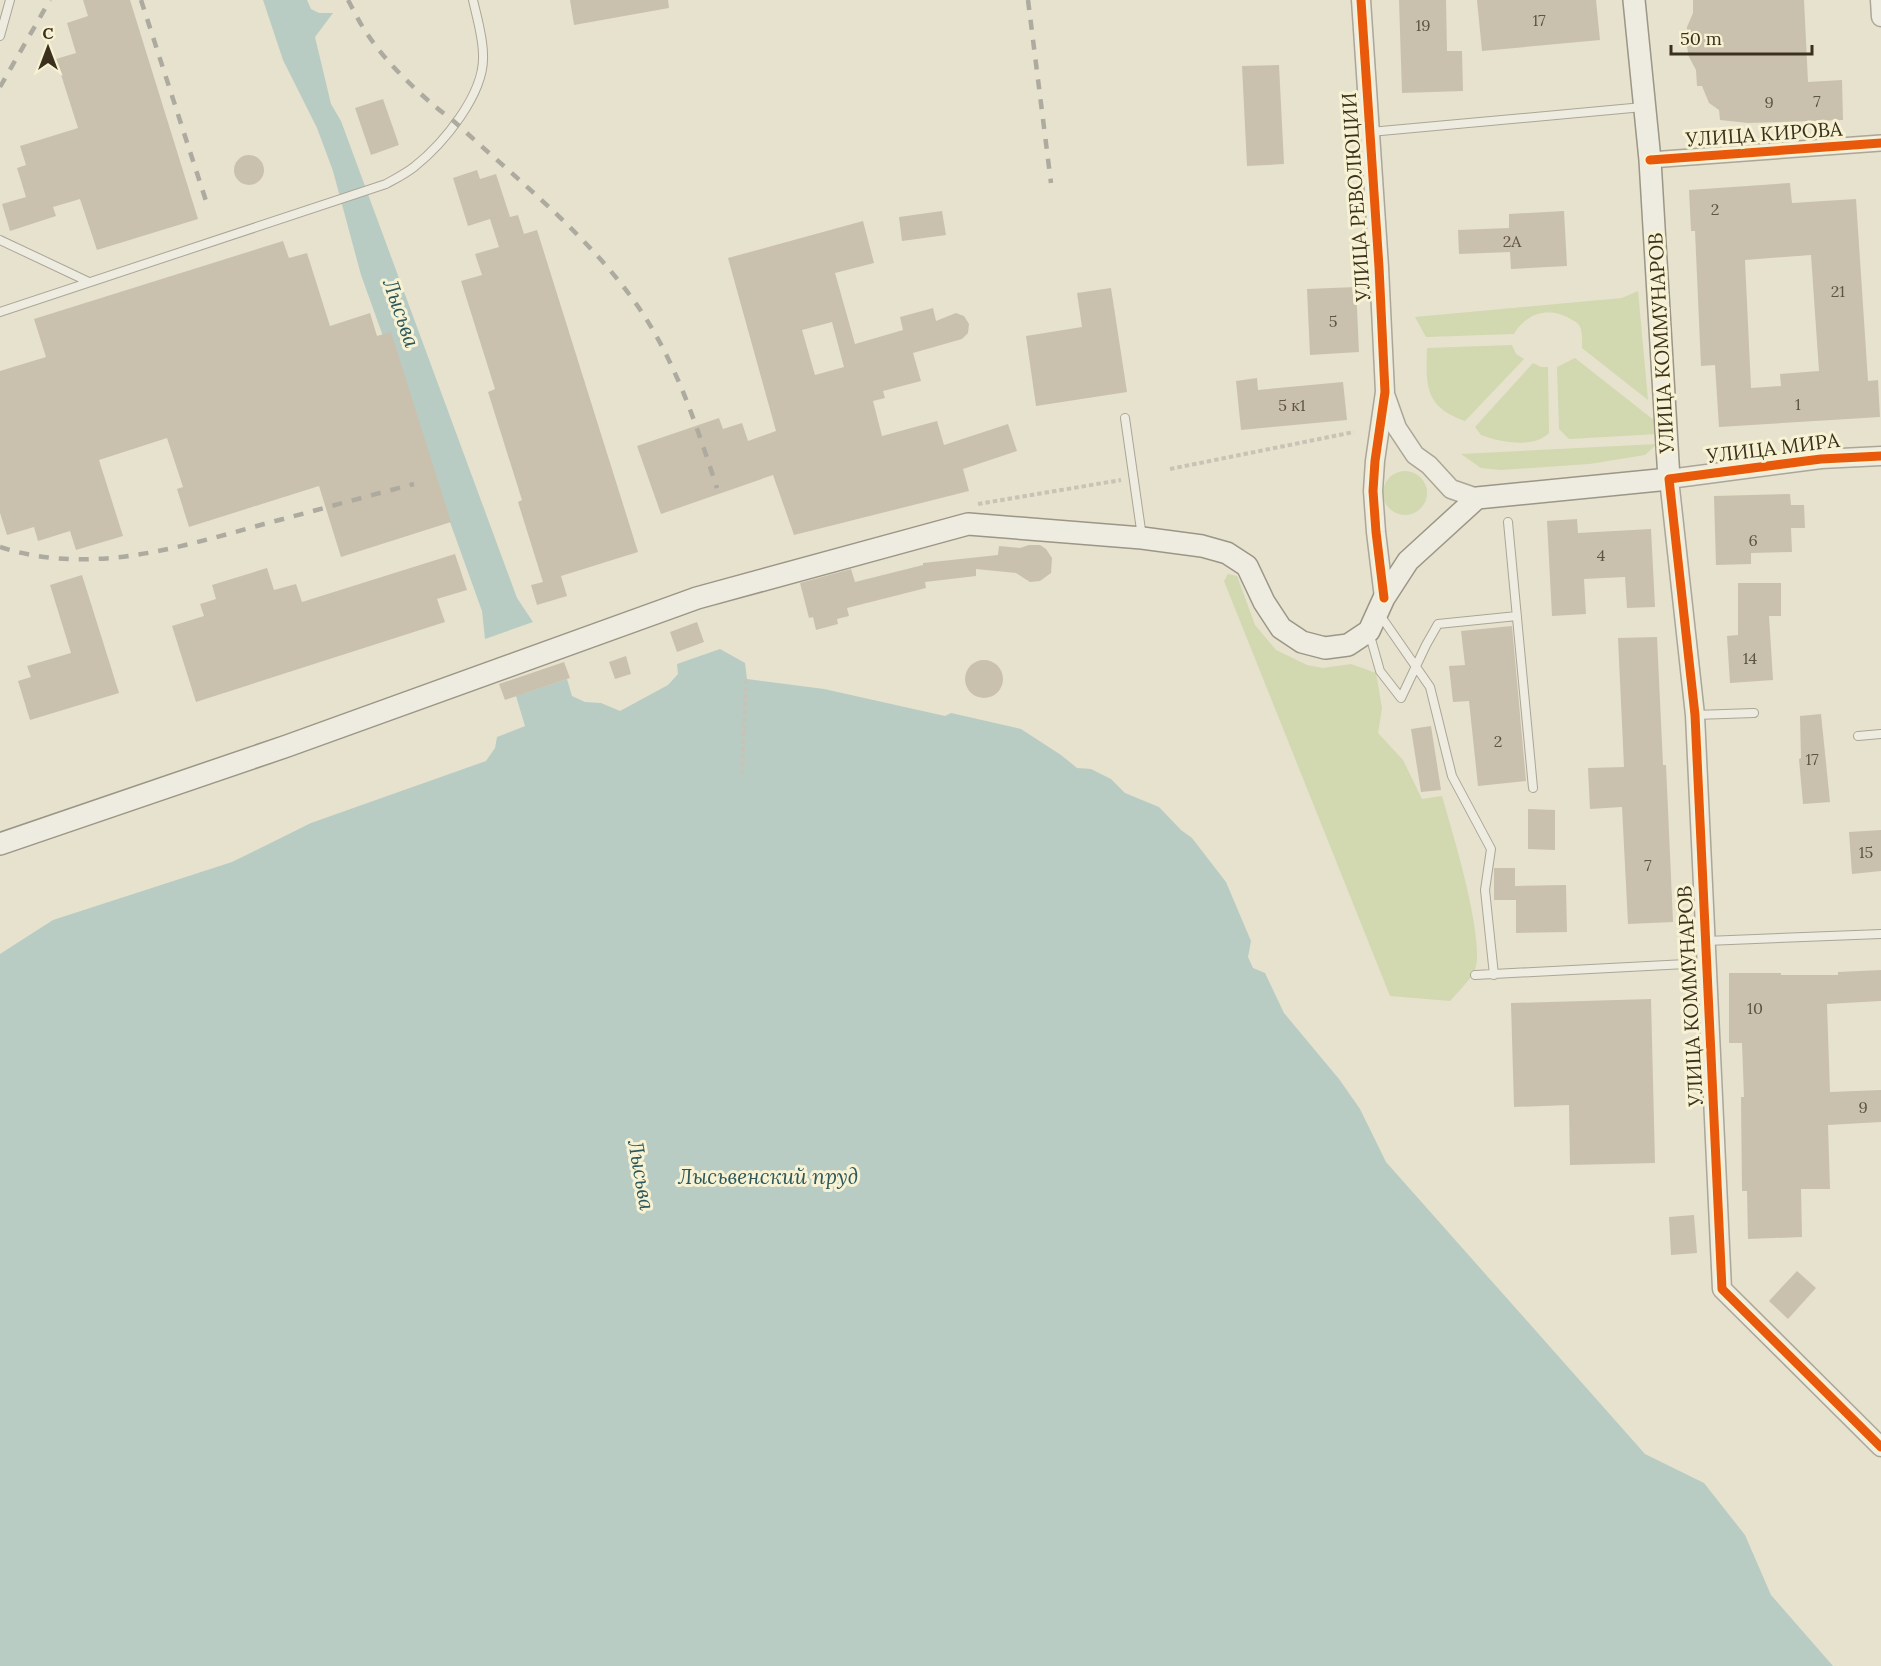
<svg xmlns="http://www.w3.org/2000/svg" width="1881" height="1666" viewBox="0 0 1881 1666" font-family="Lora,serif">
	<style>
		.green { fill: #d2d8af }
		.water { fill: #b8ccc4 }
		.building { fill: #cac0ae; fill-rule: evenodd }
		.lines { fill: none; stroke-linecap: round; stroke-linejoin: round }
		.service-casing { stroke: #aba696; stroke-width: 10 }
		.minor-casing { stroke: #aba696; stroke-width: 18 }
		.tertiary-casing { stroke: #aba696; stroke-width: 21 }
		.secondary-casing { stroke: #9b9686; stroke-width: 24 }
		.path { stroke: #c7c3b6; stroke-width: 4; stroke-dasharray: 4.5 3; stroke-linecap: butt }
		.service { stroke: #eeebe0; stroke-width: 8 }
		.minor { stroke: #eeebe0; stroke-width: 15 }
		.tertiary { stroke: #eeebe0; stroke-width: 18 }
		.secondary { stroke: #eeebe0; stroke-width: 21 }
		.rail { stroke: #adaaa0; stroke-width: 4.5; stroke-dasharray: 10 10; stroke-linecap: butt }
		.cycleway-casing { stroke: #f7f2d3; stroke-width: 13 }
		.cycleway { stroke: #e8590c; stroke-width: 9 }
		.labels { text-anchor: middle; stroke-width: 6; stroke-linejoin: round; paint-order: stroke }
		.number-label { font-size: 16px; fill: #5f5441 }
		.street-label { font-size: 20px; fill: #3b301d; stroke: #f7f2d3 }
		.water-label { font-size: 21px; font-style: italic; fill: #2c585c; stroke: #f7f2d3 }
	</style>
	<rect width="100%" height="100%" fill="#e6e2ce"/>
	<!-- green -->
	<path class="green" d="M1638 291 1648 400 1582 348C1582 341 1583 331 1579 325 1576 321 1570 319 1567 317 1546 306 1525 315 1514 334L1426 337 1415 317 1622 298Z
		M1512 345 1516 354 1524 359 1465 421C1424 407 1426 385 1427 348Z
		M1575 358 1660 425 1658 434 1569 439 1559 429 1557 367Z
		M1533 363 1541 367H1548L1549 433C1533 449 1500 442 1481 435L1475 427Z
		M1657 444 1645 455 1589 464 1501 470 1481 468 1461 454Z
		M1383 493a22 22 0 1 1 44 0a22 22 0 1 1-44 0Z
		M1228 574 1237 576 1255 625 1276 650 1307 665 1323 668 1351 664 1376 673 1382 708 1378 733 1403 760 1422 799 1442 796C1451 828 1488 946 1474 972 1468 982 1458 992 1450 1001L1390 996 1224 581Z"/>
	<!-- water -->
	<path class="water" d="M263 0H307L311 9 319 13H333L315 37 331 104 341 121 517 598 533 622 485 639 482 611 361 275 333 171 317 128 283 60Z
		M720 649 745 663 747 679 824 689 945 716 951 713 1021 729 1061 755 1077 768 1091 769 1111 779 1125 793 1159 807 1181 830 1192 838 1226 882 1251 941 1248 957 1253 968 1265 973 1284 1013 1339 1079 1360 1109 1386 1162 1645 1454 1704 1483 1745 1535 1771 1595 1833 1666H0V954L53 920 232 862 311 823 486 761 495 748 497 737 525 726 516 696 567 679 572 696 585 702 601 703 620 711 668 685 678 674 677 664Z"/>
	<!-- building -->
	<path class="building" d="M83 0H130L198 219 97 250 80 199 53 207 56 216 10 231 2 204 26 197 17 168 26 165 20 146 78 128 56 59 76 53 67 23 88 16Z
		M570 0H668L669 8 574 25Z
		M1399 0H1446L1447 51H1462L1463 91 1402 93Z
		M1477 0H1596L1600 40 1482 51Z
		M1693 0H1804L1808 82 1842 80 1843 120 1748 123 1720 120 1719 110 1709 103 1702 86H1697L1696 70 1689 57 1686 42 1687 27 1693 13Z
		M1279 65 1284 164 1247 166 1242 66Z
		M383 99 399 145 371 155 355 108Z
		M234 170a15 15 0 1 1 30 0a15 15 0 1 1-30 0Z
		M477 170 480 179 496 174 510 217 518 215 524 234 537 230 638 552 561 576 567 596 537 605 531 585 543 582 518 502 522 500 488 392 495 389 461 281 482 275 475 254 499 247 490 219 468 226 453 178Z
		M1790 183 1792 203 1856 199 1868 381 1878 380 1880 417 1719 427 1715 365 1701 366 1695 231H1691L1689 190ZM1811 255 1819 371 1780 374 1781 386 1751 388 1745 260Z
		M942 211 946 235 902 241 899 217Z
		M1564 211 1567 266 1511 269 1510 252 1459 254 1458 230 1509 228V214Z
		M863 221 874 263 835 273 855 344 903 330 900 317 933 308 936 321 956 313 964 316 969 324 968 333 962 339 913 353 921 381 883 391 885 398 873 401 882 436 937 421 944 445 1008 424 1017 451 963 469 969 491 794 535 773 475 661 514 637 446 719 418 723 429 742 423 748 441 776 431 728 258ZM832 322 844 367 815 375 802 330Z
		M283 241 289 258 307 253 330 326 370 313 377 336 391 332 451 522 341 557 319 486 189 527 177 489 183 487 167 438 99 460 123 536 76 550 70 531 38 541 34 527 7 535 0 513V371L46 357 34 319Z
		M1356 287 1359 352 1310 355 1307 289Z
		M1111 288 1127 392 1036 406 1026 336 1082 327 1077 293Z
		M1257 378 1258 390 1343 382 1347 420 1241 430 1236 381Z
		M1790 494 1791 505H1804L1805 528H1791L1792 552 1751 553V564L1716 565 1714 496Z
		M1577 519 1578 533 1651 529 1655 607 1627 608 1625 577 1584 579 1586 614 1552 616 1547 521Z
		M1029 545H1040L1046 549 1052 558 1051 573 1040 581 1030 582 1016 573 976 569V576L925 582 926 588 847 608 849 616 837 619 838 624 816 630 813 617 809 618 800 583 851 569 855 582 923 565V563L998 555 999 546 1020 548Z
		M455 554 467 590 437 599 445 622 196 702 172 626 204 616 200 604 216 599 212 585 267 568 274 590 296 584 302 602Z
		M82 575 119 693 30 720 18 681 31 677 27 666 71 653 50 585Z
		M1738 583H1781V616H1769L1773 680 1730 683 1727 636 1738 635Z
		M697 622 704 642 677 652 670 632Z
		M1512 626 1526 781 1478 786 1469 701 1453 702 1449 666 1465 665 1461 631Z
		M1657 637 1663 765H1666L1673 922 1628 924 1622 807 1590 809 1588 768 1624 767 1618 638Z
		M626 656 631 674 615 679 609 662Z
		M965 679a19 19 0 1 1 38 0a19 19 0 1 1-38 0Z
		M564 662 570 678 505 700 499 684Z
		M1821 714 1830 802 1803 804 1799 759 1801 758 1800 716Z
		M1431 726 1441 790 1421 792 1411 729Z
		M1528 809 1555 810V850L1528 849Z
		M1881 830V871L1852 874 1849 832Z
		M1494 868H1515V886L1566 885 1567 932 1516 933V900H1494Z
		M1881 970V1001L1827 1004 1830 1092 1881 1090V1122L1828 1125 1830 1189H1801L1802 1237 1748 1239 1747 1191H1742L1741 1097H1744L1742 1043H1729V973H1781V975H1838V972Z
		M1651 999 1655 1163 1570 1165 1569 1105 1514 1107 1511 1003Z
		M1694 1215 1697 1253 1671 1255 1669 1217Z
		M1797 1271 1816 1288 1788 1319 1769 1301Z"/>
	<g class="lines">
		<!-- service casing -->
		<g class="service-casing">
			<path id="service" d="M0 36 10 0
				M1370 132 1643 107
				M0 240 89 282
				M0 312 386 184C395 179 405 174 414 167 443 144 485 94 483 55 483 37 477 18 473 0
				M1125 418 1142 537
				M1508 522 1533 788
				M1380 615 1430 687 1452 776 1491 849 1485 890 1494 975
				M1369 632 1380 671 1401 698 1426 645 1438 624 1517 616
				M1695 715 1754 713
				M1858 736 1881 734
				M1706 941 1881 934
				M1475 975 1705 963"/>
		</g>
		<!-- minor casing -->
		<g class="minor-casing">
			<path id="minor" d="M1650 160 1881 143"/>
		</g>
		<!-- tertiary casing -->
		<g class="tertiary-casing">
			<path id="tertiary" d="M1361 0 1379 267 1385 392 1375 461 1373 491 1376 532 1384 598
				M1880 0 1881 17
				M1386 397 1397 428 1415 455 1429 465 1451 489 1477 498
				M1881 456 1821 459 1669 479 1695 715 1722 1289 1881 1447"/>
		</g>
		<!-- secondary casing -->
		<g class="secondary-casing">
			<path id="secondary" d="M0 844 287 746 697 598 968 524 1142 538 1202 546 1227 553 1247 566 1264 602 1281 628 1302 642 1325 648 1348 645 1369 631 1384 598 1408 561 1477 498 1669 479 1650 160 1634 0"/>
		</g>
		<!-- path -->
		<path class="path" d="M1170 469 1354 432
			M978 504 1121 480
			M742 774 746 679"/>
		<!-- service -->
		<use href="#service" class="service"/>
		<!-- minor -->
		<use href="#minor" class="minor"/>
		<!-- tertiary -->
		<use href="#tertiary" class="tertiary"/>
		<!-- secondary -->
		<use href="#secondary" class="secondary"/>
		<!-- rail -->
		<path class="rail" d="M141 0 206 201
			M348 0C354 11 359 22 366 32 384 60 412 87 437 108 444 114 452 119 458 125 517 179 581 230 629 294 673 352 695 421 717 488
			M1028 0 1051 183
			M0 87 50 0
			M0 547C89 576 177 548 264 524 314 511 364 497 414 484"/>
		<!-- cycleway casing -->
		<g class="cycleway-casing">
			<path id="cycleway" d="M1361 0 1379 267 1385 392 1375 461 1373 491 1376 532 1384 598
				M1650 160 1881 143
				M1881 456 1821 459 1669 479 1695 715 1722 1289 1881 1447"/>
		</g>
		<!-- cycleway -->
		<use href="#cycleway" class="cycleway"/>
	</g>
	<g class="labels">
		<!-- number labels -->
		<g class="number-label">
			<text x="1539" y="26">17</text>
			<text x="1423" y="31">19</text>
			<text x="1817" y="107">7</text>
			<text x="1769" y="108">9</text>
			<text x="1715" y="215">2</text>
			<text x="1512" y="247">2А</text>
			<text x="1838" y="297">21</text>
			<text x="1333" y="327">5</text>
			<text x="1798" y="410">1</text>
			<text x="1292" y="411">5 к1</text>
			<text x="1753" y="546">6</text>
			<text x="1601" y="561">4</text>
			<text x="1750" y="664">14</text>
			<text x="1498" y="747">2</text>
			<text x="1812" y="765">17</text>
			<text x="1866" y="858">15</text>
			<text x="1648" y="871">7</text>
			<text x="1755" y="1014">10</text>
			<text x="1863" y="1113">9</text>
		</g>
		<!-- street labels -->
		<g class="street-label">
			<text transform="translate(1764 134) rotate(-4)" y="7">УЛИЦА КИРОВА</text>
			<text transform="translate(1356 197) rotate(-94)" y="7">УЛИЦА РЕВОЛЮЦИИ</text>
			<text transform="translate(1661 343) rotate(-93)" y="7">УЛИЦА КОММУНАРОВ</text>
			<text transform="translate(1773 448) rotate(-7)" y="7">УЛИЦА МИРА</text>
			<text transform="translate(1690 996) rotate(-93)" y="7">УЛИЦА КОММУНАРОВ</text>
		</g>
		<!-- water labels -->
		<g class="water-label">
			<text transform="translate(401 313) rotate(71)" y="7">Лысьва</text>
			<text transform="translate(641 1175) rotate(80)" y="7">Лысьва</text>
			<text x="768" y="1184">Лысьвенский пруд</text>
		</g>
	</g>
	<!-- north arrow -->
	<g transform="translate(48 48)" stroke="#f7f2d3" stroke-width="4.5" paint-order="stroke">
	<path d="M0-4.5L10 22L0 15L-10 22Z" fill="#3b301d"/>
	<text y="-9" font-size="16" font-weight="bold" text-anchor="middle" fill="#3b301d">С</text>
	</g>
	<!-- scale -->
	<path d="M1671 45v9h141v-9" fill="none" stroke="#3b301d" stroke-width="3"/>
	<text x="1680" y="45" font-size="18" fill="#3b301d" stroke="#f7f2d3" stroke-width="4.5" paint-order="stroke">50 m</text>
</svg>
